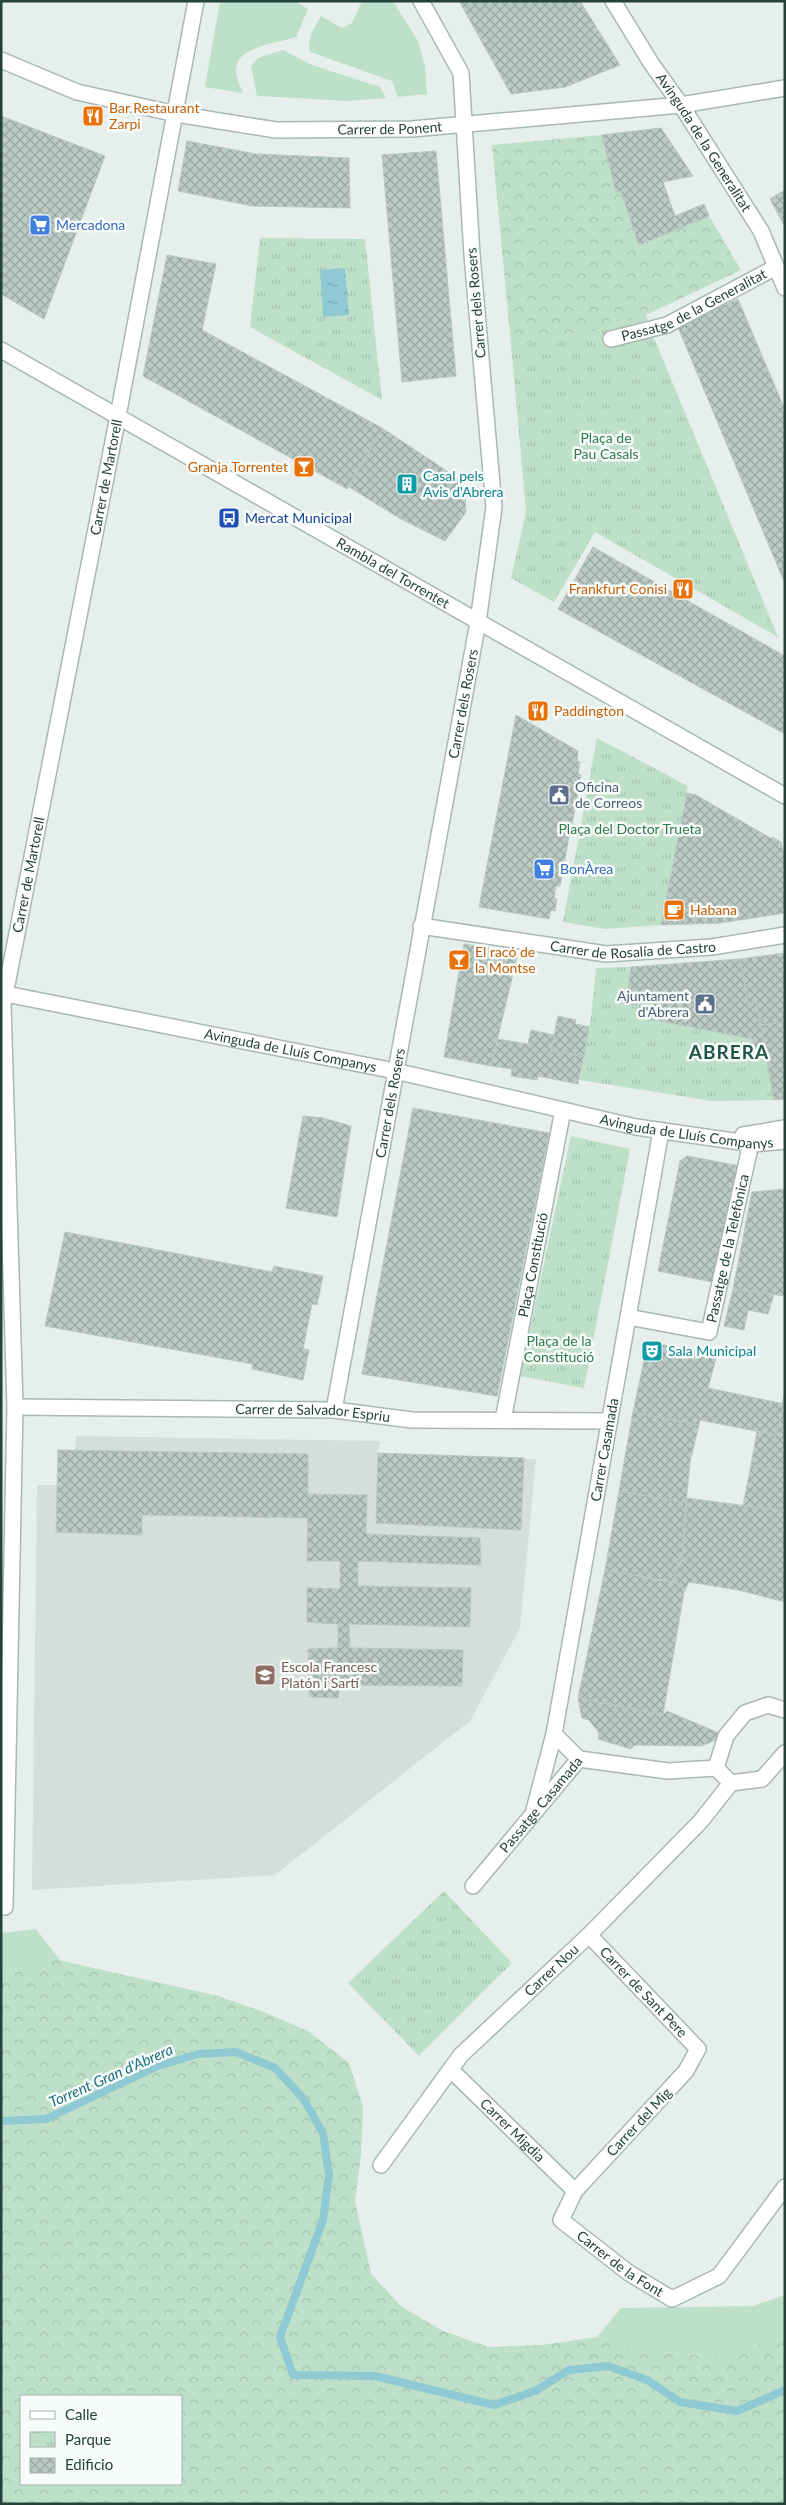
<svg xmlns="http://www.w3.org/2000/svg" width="786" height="2505" viewBox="0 0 786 2505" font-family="Lato,sans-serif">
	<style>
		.built { fill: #d4dfda }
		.green { fill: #bfe0c8 }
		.forest { fill: url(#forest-crowns); fill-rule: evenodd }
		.park { fill: url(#park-tufts) }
		.water { fill: url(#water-ripples) }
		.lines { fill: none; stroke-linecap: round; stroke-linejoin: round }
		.stream { stroke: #8ec9d4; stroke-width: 8 }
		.building { fill: url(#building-cross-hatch); stroke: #b8c9c2 }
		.minor-casing { stroke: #a8b8b2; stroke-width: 18 }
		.minor { stroke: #fff; stroke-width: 15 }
		.labels { text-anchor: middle; stroke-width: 5; stroke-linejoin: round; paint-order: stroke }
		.food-label { font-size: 14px; fill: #c56008; stroke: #f7fbf9; text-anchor: start }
		.street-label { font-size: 14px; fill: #24423a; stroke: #f7fbf9 }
		.shop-label { font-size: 14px; fill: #366cbe; stroke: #f7fbf9; text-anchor: start }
		.park-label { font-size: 14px; fill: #2d7a4b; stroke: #f7fbf9 }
		.culture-label { font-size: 14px; fill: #0d838f; stroke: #f7fbf9; text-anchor: start }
		.transit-label { font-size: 14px; fill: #164399; stroke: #f7fbf9; text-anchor: start }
		.service-label { font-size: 14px; fill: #4e5e75; stroke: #f7fbf9; text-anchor: start }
		.education-label { font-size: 14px; fill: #785e54; stroke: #f7fbf9; text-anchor: start }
		.water-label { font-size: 15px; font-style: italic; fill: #1c6f80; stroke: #f7fbf9 }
		.district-label { font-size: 19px; font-weight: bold; letter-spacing: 1px; fill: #1f5548; stroke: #f7fbf9 }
	</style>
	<defs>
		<pattern id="forest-crowns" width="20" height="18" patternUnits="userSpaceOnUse" patternTransform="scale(1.25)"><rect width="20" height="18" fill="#bfe0c8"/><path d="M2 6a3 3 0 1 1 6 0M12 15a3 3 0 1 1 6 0" fill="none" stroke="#a4c1ad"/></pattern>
		<pattern id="park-tufts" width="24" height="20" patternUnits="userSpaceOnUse" patternTransform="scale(1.25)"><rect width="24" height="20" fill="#bfe0c8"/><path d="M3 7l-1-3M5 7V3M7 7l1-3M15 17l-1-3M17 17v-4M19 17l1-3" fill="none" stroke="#a4c1ad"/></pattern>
		<pattern id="water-ripples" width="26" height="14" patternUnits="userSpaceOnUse" patternTransform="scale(1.25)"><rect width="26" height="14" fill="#8ec9d4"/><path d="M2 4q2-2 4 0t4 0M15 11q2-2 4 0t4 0" fill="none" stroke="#74a5ad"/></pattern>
		<pattern id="building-cross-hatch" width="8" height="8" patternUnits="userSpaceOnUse" patternTransform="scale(1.25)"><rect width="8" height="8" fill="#bbcac4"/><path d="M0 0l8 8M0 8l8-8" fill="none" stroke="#98a6a0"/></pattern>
	</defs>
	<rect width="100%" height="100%" fill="#e6efeb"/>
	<!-- built -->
	<path class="built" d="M76 1436 380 1441 378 1453 536 1459 520 1628 470 1721 275 1875 32 1890 37 1485H57L58 1450H75Z"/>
	<!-- green -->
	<path class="green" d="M220 1H295L308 9 296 37C278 43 235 46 236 71 236 78 241 87 243 93L205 87Z
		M362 1H393L418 41 425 66 427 94 398 97 392 81 310 52C307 37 314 28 321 16L342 28 352 23Z
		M283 50 312 65 380 87 386 98 347 101 257 96 251 66 258 58Z
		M36 1929 60 1960 54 1959 1 1972V1933Z
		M785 2295V2338L768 2341 725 2358 642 2350 597 2337 621 2308 753 2306Z"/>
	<!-- forest -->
	<path class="forest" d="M602 135 616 192 621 191 639 245 709 216 741 270 646 315 605 329 511 345 492 145Z
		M54 1959 218 1996 264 2012 308 2031 349 2063 363 2107 361 2154 355 2201 371 2274 402 2307 443 2331 489 2347 542 2345 597 2337 642 2350 725 2358 768 2341 785 2338V2504H1V1972ZM21 2396H181V2484H21Z"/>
	<!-- park -->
	<path class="park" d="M260 238 365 239 382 400 250 327Z
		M646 315 654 338 778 637 595 532 554 602 511 578 526 512 511 345 605 329Z
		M597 738 688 786 661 925 605 929 563 922Z
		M631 967 626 1005 653 1003 654 1013 660 1021 752 1039 755 1048H766L774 1100 712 1101 580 1080 591 1018 596 968Z
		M571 1136 630 1149 584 1388 520 1376Z
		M444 1891 512 1963 419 2056 348 1983Z"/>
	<!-- water -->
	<path class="water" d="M345 268 349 315 323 317 320 270Z"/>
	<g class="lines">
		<!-- stream -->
		<path class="stream" d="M1 2121 46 2119 158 2066 198 2054 236 2052 275 2068 303 2098 323 2133 329 2175 323 2220 280 2337 293 2375 375 2376 494 2405 535 2391 569 2370 608 2366 647 2380 680 2402 737 2411 785 2390"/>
	</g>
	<!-- building -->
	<path class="building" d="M459 1H580L620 65 565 87 511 94Z
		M1 116 105 156 44 319 1 294Z
		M661 128 693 176 663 182 675 216 704 204 709 216 639 245 621 191 616 192 602 135Z
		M187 141 256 154 349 158 350 208 252 206 178 191Z
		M436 151 456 376 402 382 382 155Z
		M785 190V227L770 199Z
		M167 255 216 264 202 330 382 428 347 489 143 376Z
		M738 299 785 410V584L677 325Z
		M382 428 462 481 465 492 466 512 445 541 401 519 349 487Z
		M593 547 785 656V734L558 609Z
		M516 715 578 751 577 761 580 762 578 774 581 775 572 825 568 824 565 836 569 837 560 886H556L554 898 557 899 555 911 551 910 549 919 479 907Z
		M687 793 696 795 772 839V837L781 842 785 857V913L720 923 661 925Z
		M464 944 518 953 491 1066 444 1057Z
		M785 953V1022L761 1025 756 1002 748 1003 740 959Z
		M740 959 748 1003 756 1002 766 1048H755L752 1039 660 1021 654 1013 653 1003 626 1005 631 967Z
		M558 1016 576 1020 575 1024 589 1027 584 1056 551 1051Z
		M785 1022V1099L774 1100 761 1025Z
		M531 1030 554 1035 551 1051 584 1056 578 1084 538 1076 537 1080 511 1076 512 1069 491 1066 498 1039 528 1044Z
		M413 1108 549 1133 497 1396 362 1374Z
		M303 1116 323 1118 351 1126 337 1217 286 1208Z
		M687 1156 740 1166 712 1282 658 1271 680 1161Z
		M785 1189V1296L733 1289 752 1192Z
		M65 1232 272 1272 274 1266 323 1276 317 1305 312 1304 303 1349 309 1350 303 1380 252 1369 253 1364 45 1326Z
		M733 1289 774 1294 768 1314 748 1310 744 1330 724 1326Z
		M648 1342 717 1355 708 1388 784 1404 776 1435 700 1420 699 1425 633 1412Z
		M785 1393V1437L776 1435 784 1404H782Z
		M633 1412 699 1425 690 1462 686 1503 619 1491Z
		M757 1431 785 1437V1472L751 1465Z
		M58 1450 308 1454V1494L367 1495 366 1534 480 1538 481 1565 358 1561V1586L471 1588 470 1627 349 1624 350 1648 463 1650 462 1686 340 1685 338 1698 309 1697 308 1649 338 1648V1624L307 1622V1588L340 1589V1561H307L308 1518 142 1515V1535L56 1532Z
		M378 1453 524 1458 521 1530 376 1523Z
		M751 1465 785 1472V1511L743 1506Z
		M619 1491 686 1503 682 1561 678 1559 674 1582 605 1570Z
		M687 1498 785 1511V1602L738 1590 689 1582 684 1592 680 1584 674 1582 678 1559 682 1561Z
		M605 1570 680 1584 684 1592 663 1715 578 1698Z
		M578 1698 663 1715 667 1711 726 1736 701 1746 635 1745 631 1749 598 1739 599 1733 589 1720 582 1718Z"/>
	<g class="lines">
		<!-- minor casing -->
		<g class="minor-casing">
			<g id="minor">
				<path id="s1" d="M613 1 651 63 681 105 761 231 785 288"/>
				<path id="s2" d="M1 60 77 92 176 114 276 130 412 129 681 105 785 88"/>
				<path id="s3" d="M611 339 667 325 776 267"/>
				<path id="s4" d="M1 350 785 796"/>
				<path id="s5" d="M421 926 606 954 712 947 785 935"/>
				<path id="s6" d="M1 993 395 1071 636 1127 754 1144 785 1141"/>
				<path d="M743 1135 785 1128"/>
				<path id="s7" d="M628 1317 709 1332 751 1143"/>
				<path id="s8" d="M15 1407 334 1410 412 1420 609 1421"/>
				<path id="s9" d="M334 1410 478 622 494 507 472 255 461 73 421 1"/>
				<path id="s10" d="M503 1420 563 1110"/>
				<path d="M785 1710 768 1705 745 1713 726 1736 716 1768 731 1783 762 1779 785 1753"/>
				<path id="s11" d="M579 1759 554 1734 661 1131"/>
				<path d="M579 1759 668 1771 716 1768"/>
				<path d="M534 1810 554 1734"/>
				<path id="s12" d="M473 1886 579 1759"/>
				<path id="s13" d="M1 1907H5L15 1407 3 1005 118 416 196 1"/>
				<path id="s14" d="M589 1935 698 2049 686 2071 575 2191 561 2220 629 2273 672 2299 719 2276 785 2187"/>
				<path id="s15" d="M451 2070 575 2191"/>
				<path id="s16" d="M381 2165 461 2055 589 1935 700 1822 731 1783"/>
			</g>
		</g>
		<!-- minor -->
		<use href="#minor" class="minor"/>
	</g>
	<!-- icons -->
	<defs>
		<g id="restaurant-square" transform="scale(1.125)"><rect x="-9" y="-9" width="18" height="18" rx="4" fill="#e8710a" stroke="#f7fbf9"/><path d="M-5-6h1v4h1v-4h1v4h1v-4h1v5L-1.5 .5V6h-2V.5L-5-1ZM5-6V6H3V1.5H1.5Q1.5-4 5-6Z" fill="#fff"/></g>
		<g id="supermarket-square" transform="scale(1.125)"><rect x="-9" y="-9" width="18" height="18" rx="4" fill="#3f7fe0" stroke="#f7fbf9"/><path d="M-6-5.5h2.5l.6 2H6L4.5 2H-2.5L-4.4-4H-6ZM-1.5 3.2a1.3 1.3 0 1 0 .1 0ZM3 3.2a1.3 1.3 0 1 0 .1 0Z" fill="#fff"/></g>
		<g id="bar-square" transform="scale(1.125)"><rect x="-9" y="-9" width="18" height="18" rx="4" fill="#e8710a" stroke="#f7fbf9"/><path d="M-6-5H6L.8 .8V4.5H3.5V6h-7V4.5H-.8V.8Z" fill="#fff"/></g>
		<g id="building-square" transform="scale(1.125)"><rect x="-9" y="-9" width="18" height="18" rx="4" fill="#0f9aa8" stroke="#f7fbf9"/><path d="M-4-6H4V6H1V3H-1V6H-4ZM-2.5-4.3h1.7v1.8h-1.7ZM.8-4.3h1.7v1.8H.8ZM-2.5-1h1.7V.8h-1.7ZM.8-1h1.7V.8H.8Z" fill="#fff"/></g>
		<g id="bus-square" transform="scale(1.125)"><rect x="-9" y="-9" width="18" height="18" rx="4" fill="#1a4fb4" stroke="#f7fbf9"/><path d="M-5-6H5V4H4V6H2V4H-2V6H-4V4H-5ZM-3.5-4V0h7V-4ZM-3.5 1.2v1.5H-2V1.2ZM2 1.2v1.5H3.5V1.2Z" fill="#fff"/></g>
		<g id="civic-square" transform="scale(1.125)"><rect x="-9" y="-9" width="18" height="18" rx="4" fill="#5c6f8a" stroke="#f7fbf9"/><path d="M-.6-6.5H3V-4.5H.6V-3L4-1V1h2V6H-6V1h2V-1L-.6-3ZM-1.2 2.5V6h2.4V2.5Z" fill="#fff"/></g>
		<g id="cafe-square" transform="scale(1.125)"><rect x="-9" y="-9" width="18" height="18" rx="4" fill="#e8710a" stroke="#f7fbf9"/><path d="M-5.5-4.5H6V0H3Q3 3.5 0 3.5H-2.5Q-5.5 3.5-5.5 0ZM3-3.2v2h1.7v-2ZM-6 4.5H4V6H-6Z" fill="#fff"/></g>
		<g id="theatre-square" transform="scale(1.125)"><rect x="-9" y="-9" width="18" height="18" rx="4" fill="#0f9aa8" stroke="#f7fbf9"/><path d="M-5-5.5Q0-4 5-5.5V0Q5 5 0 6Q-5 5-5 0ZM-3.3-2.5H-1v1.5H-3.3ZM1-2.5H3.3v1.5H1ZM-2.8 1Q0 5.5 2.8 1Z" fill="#fff"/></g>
		<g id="school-square" transform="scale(1.125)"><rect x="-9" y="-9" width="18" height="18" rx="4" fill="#8d6e63" stroke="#f7fbf9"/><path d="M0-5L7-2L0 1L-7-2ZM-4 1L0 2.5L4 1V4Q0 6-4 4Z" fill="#fff"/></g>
	</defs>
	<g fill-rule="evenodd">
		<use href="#restaurant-square" x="93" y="116"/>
		<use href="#supermarket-square" x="40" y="225"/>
		<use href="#bar-square" x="304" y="467"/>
		<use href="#building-square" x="407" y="484"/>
		<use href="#bus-square" x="229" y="518"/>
		<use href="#restaurant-square" x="683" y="589"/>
		<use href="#restaurant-square" x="538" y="711"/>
		<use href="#civic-square" x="559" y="795"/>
		<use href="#supermarket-square" x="544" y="869"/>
		<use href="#cafe-square" x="674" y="910"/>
		<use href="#bar-square" x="459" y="960"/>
		<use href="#civic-square" x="705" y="1004"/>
		<use href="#theatre-square" x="652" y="1351"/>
		<use href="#school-square" x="265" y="1675"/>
	</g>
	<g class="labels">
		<!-- food labels -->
		<g class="food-label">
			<text x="109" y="113">Bar Restaurant<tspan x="109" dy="16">Zarpi</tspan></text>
			<text x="288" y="472" text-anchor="end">Granja Torrentet</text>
			<text x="667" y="594" text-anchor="end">Frankfurt Conisi</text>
			<text x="554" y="716">Paddington</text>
			<text x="690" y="915">Habana</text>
			<text x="475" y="957">El racó de<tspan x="475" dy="16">la Montse</tspan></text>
		</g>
		<!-- street labels -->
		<g class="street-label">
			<text dy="5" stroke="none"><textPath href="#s2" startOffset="399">Carrer de Ponent</textPath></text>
			<text dy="5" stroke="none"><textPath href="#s1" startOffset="168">Avinguda de la Generalitat</textPath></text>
			<text transform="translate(476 303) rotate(-95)" y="5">Carrer dels Rosers</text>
			<text dy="5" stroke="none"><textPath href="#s3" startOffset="90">Passatge de la Generalitat</textPath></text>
			<text dy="5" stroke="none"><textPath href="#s13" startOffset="1444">Carrer de Martorell</textPath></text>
			<text dy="5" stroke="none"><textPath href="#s4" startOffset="451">Rambla del Torrentet</textPath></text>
			<text dy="5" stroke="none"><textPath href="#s9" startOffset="718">Carrer dels Rosers</textPath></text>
			<text dy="5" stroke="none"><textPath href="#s13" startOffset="1039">Carrer de Martorell</textPath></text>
			<text dy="5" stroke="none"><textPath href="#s5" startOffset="214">Carrer de Rosalía de Castro</textPath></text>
			<text dy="5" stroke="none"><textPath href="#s6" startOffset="295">Avinguda de Lluís Companys</textPath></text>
			<text dy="5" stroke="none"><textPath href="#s9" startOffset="312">Carrer dels Rosers</textPath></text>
			<text dy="5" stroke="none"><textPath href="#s6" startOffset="700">Avinguda de Lluís Companys</textPath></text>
			<text dy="5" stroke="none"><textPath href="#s7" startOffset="168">Passatge de la Telefònica</textPath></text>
			<text dy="5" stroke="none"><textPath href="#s10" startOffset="158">Plaça Constitució</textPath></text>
			<text dy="5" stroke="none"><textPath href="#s8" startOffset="298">Carrer de Salvador Espriu</textPath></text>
			<text dy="5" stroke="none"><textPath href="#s11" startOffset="324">Carrer Casamada</textPath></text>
			<text dy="5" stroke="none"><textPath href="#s12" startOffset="106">Passatge Casamada</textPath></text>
			<text dy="5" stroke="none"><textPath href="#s16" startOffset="260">Carrer Nou</textPath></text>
			<text dy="5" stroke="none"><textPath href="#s14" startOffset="79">Carrer de Sant Pere</textPath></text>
			<text transform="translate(639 2122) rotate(-47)" y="5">Carrer del Mig</text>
			<text dy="5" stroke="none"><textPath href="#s15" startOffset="86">Carrer Migdia</textPath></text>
			<text dy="5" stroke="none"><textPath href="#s14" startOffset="452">Carrer de la Font</textPath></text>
		</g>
		<!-- shop labels -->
		<g class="shop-label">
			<text x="56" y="230">Mercadona</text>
			<text x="560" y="874">BonÀrea</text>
		</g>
		<!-- park labels -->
		<g class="park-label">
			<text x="606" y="443">Plaça de<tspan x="606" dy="16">Pau Casals</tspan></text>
			<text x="630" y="834">Plaça del Doctor Trueta</text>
			<text x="559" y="1346">Plaça de la<tspan x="559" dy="16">Constitució</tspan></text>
		</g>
		<!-- culture labels -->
		<g class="culture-label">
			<text x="423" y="481">Casal pels<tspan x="423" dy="16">Avis d'Abrera</tspan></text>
			<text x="668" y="1356">Sala Municipal</text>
		</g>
		<!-- transit labels -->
		<g class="transit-label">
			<text x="245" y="523">Mercat Municipal</text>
		</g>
		<!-- service labels -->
		<g class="service-label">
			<text x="575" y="792">Oficina<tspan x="575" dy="16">de Correos</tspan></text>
			<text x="689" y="1001" text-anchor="end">Ajuntament<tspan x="689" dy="16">d'Abrera</tspan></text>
		</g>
		<!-- education labels -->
		<g class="education-label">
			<text x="281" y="1672">Escola Francesc<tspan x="281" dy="16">Platón i Sartí</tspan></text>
		</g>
		<!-- water labels -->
		<g class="water-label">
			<text transform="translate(111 2076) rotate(-24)" y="5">Torrent Gran d'Abrera</text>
		</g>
		<!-- district labels -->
		<g class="district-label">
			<text x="729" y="1059">ABRERA</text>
		</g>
	</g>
	<!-- border -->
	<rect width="786" height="2505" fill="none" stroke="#24423a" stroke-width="5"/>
	<!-- legend -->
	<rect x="20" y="2395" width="162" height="90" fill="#f7fbf9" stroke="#a3b1ad"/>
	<rect x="30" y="2411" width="25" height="8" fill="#ffffff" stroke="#a3b1ad"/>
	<text x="65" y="2420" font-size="15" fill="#24423a">Calle</text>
	<rect x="30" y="2432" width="25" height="15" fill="url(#park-tufts)" stroke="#a3b1ad"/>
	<text x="65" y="2445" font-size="15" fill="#24423a">Parque</text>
	<rect x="30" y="2458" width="25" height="15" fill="url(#building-cross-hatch)" stroke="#a3b1ad"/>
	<text x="65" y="2470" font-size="15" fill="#24423a">Edificio</text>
</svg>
